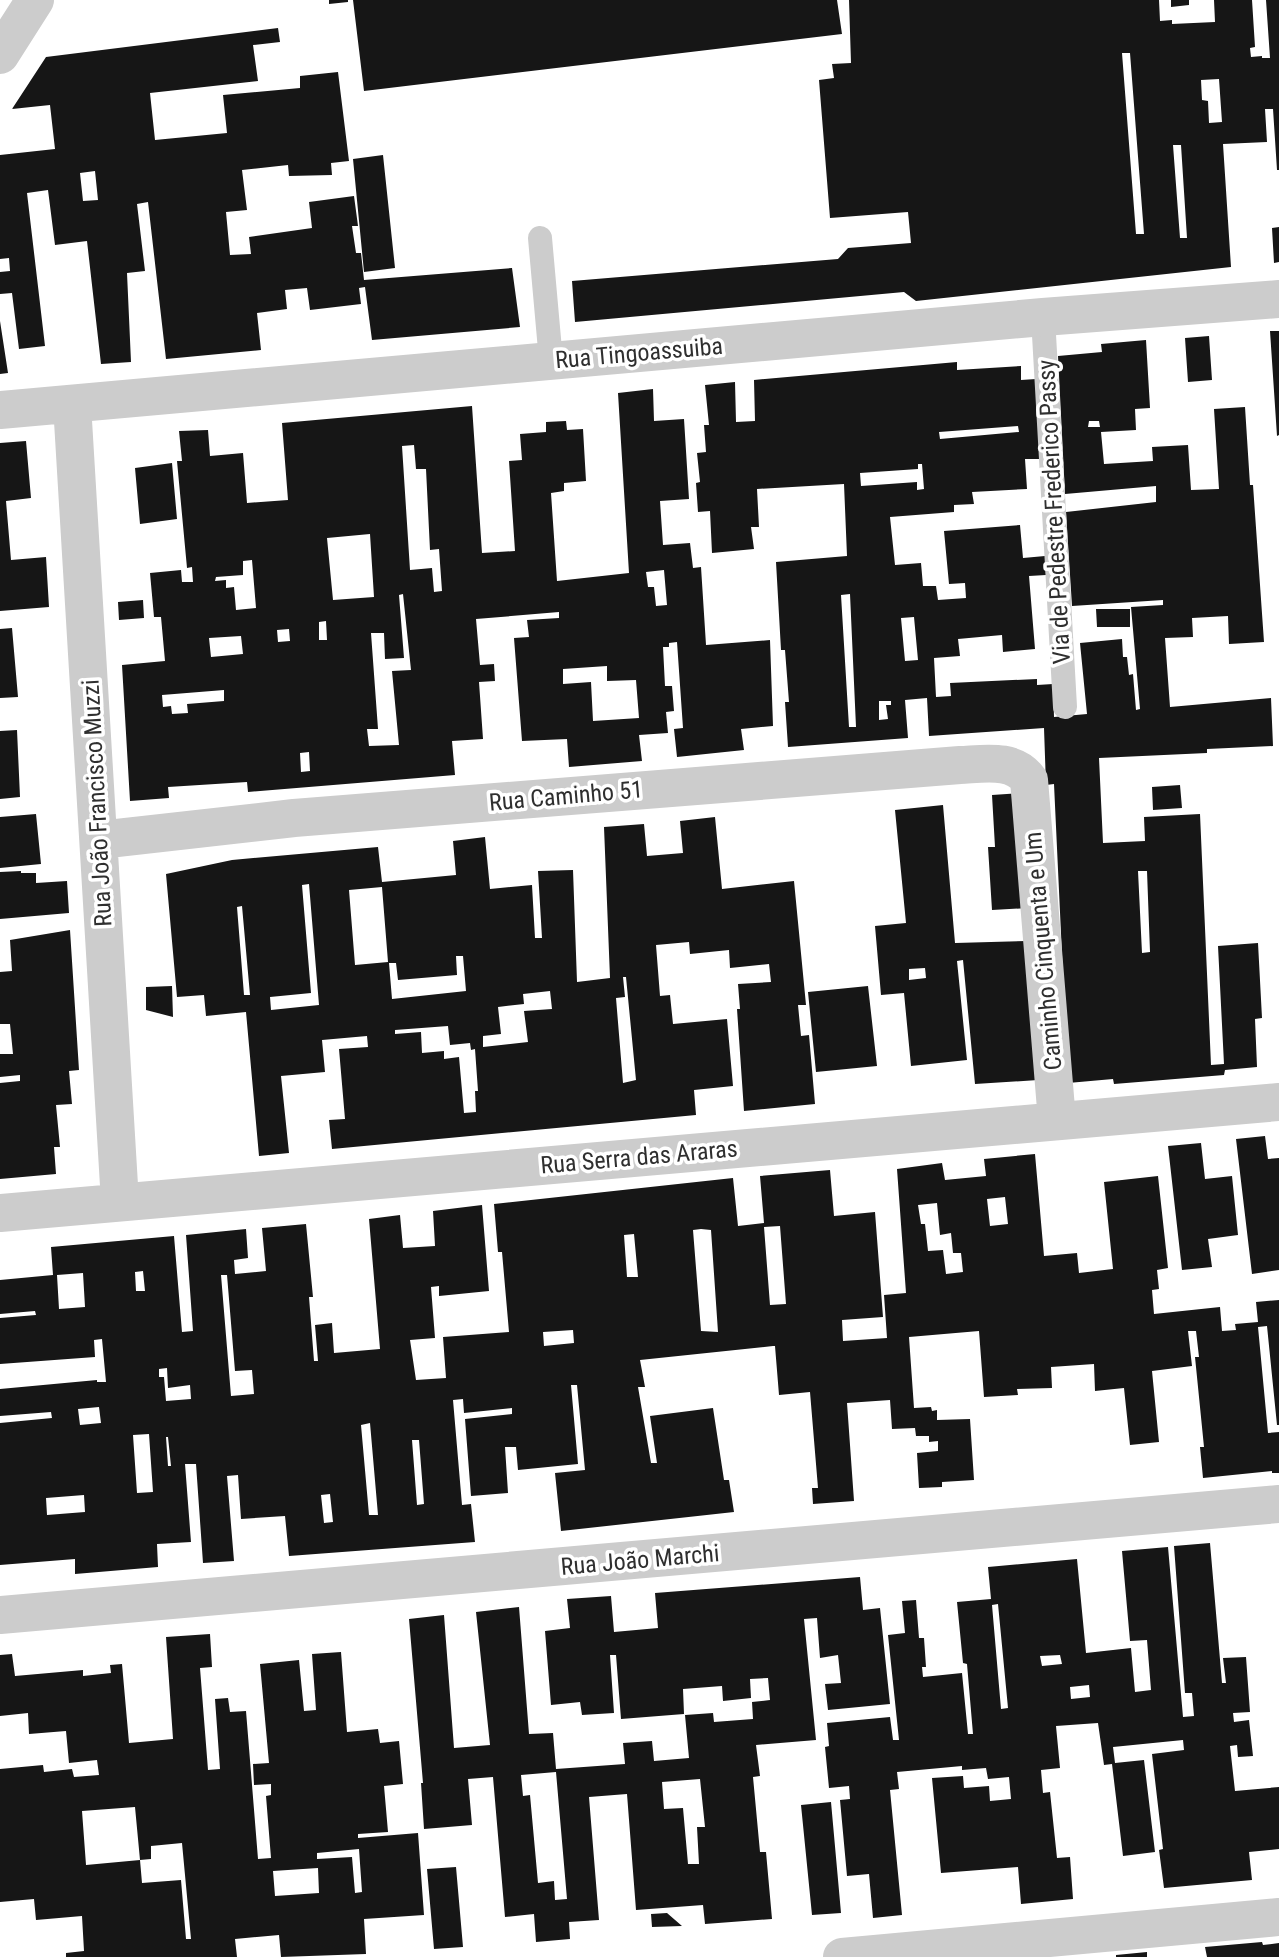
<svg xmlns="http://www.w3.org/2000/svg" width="1279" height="1957" viewBox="0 0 1279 1957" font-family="'Roboto Condensed',sans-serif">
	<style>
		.building { fill: #161616; fill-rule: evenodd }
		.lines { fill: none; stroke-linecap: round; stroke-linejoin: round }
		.lane { stroke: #ccc; stroke-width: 24 }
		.street { stroke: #ccc; stroke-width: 38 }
		.labels { text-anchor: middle; stroke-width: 7; stroke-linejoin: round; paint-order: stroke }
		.street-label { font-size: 24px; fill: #2f2f2f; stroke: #fff }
	</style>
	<rect width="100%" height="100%" fill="#fff"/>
	<!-- building -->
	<path class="building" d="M329 0H348V2L329 4Z
		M353 0H837L842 34 364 91Z
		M849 0H1159L1160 21 1172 20V24L1215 22 1214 0H1252L1255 47 1250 48 1251 57 1262 56V58H1270L1266 0H1279V170H1277L1273 109H1265L1267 142 1223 144 1231 267 916 301 904 292 575 322 572 281 838 259 848 248 911 243 908 212 830 218 819 80 834 78 832 64 851 63ZM1122 53H1130L1144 234H1136ZM1219 79 1222 122 1209 123 1208 101 1202 100 1201 80ZM1173 145H1181L1187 238H1180Z
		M1171 0H1189V5L1171 7Z
		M278 28 280 42 253 45 258 81 150 93 155 140 227 133 223 95 300 88V76L338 72 349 161 331 163 332 175 289 176 288 165 242 170 247 210 226 212 230 255 251 254 249 237 312 228 309 202 354 196 358 226H352L356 253H361L364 280 512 268 520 327 372 340 365 287 359 288 361 304 310 310 307 288 285 290 287 309 257 313 261 350 166 359 148 202 137 204 145 271 127 273 131 362 101 364 87 241 55 245 48 190 27 193 45 346 19 349 12 293 0 294V272L10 271 9 258 0 259V155L55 149 50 105 12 109 46 57ZM95 171 98 200 83 201 80 173Z
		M383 155 395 268 364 272 353 159Z
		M1279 227V262L1274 263 1272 228Z
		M0 321 8 373 0 374Z
		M1270 331H1279V435L1277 436Z
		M1209 336 1212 380 1188 382 1185 338Z
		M1146 340 1150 408 1135 409 1136 430 1101 432 1104 464 1153 461 1152 447 1188 445 1191 490 1219 489 1214 409 1245 407 1250 485H1253L1264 642 1229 644 1228 616 1192 618 1193 637 1165 638 1170 707 1271 698 1273 746 1207 749V753L1099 758 1103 843 1145 841 1144 817 1200 814 1211 1065 1224 1064 1218 946 1258 943 1262 1018 1255 1019 1257 1067 1225 1070 1224 1075 1114 1084 1113 1079 1068 1083 1054 784 1046 785 1044 728 929 736 927 698 905 700 908 738 788 747 785 702H789L785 650H781L776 562 847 556 844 484 757 489 759 527H751L754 549 712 553 710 511 698 512 696 483 700 482 697 453 706 452 704 425H709L705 385 735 382 736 422 755 421 754 380 957 362V370L1021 366V380L1036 379 1040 459H1025L1027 489 972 492 974 504 954 505V512L890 517 895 565 921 563 923 586H936L938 600 966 598 965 583 949 584 944 531 1020 525 1023 558 1045 556 1046 575 1029 576 1035 649 1003 652 1002 635 958 639 960 656 934 658 936 697 951 696 950 683 1037 679V685L1053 684 1054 717 1087 714 1080 643 1122 639 1123 657H1127L1129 675 1133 674 1136 710 1140 709 1131 607 1163 605V600L1072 606 1066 512 1156 502V486L1065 494 1058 356 1102 352 1101 344ZM1089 421H1099L1100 427H1088ZM1018 426 1019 432 940 439 939 432ZM918 464H922L924 489 917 490V482L861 486 860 473 918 469ZM850 594 856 727H849L841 595ZM914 617 918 660 905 661 901 618ZM879 701H891V705H886L888 719 879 720ZM1138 871H1147L1150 952 1142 953Z
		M653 389 654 421 684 419 689 499 660 501 663 545 690 543 693 568 701 567 706 645 770 640 773 726 741 729 744 750 677 757 674 729 683 728 677 642 669 643V647H663L665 686H672L674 711 666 712 668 733 639 735 642 761 569 767 567 739 522 741 514 638 529 637 527 620 559 618V612L476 619 480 665 494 664 495 681 479 682 483 739 452 741 455 775 248 792 247 782 168 787 169 798 130 801 122 665 165 661 161 617H154L150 573 181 570 182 582H193L192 567 187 568 177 461H182L179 431 208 430 210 456 243 453 247 503 288 500 282 423 472 406 482 553 515 551 509 461 522 460 520 434 546 432V422L566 421 567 430 583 429 586 481 564 483V491L551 493 557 581 629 573 618 393ZM414 445 416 469H426L430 550 439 549 442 591 434 592 432 568 410 570 402 446ZM370 534 374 597 333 600 327 538ZM252 560 256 608 236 610 234 587 226 588V580L215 581 216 577 243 575V561ZM664 570 667 605 656 606 654 587H648L646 572ZM403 594 411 670 392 671 399 745 369 746 367 729H378L371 633H384L385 659 404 658 399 595ZM326 621 327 640H319V622ZM289 629 290 641 278 642 277 630ZM241 636 243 654 211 657 209 638ZM607 666V681L636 680 639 718 593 721 591 682 563 684V669ZM224 690V701L187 704 188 713 172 714 171 706 163 707 162 695ZM309 752 310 771 301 772 300 753Z
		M26 441 31 498 6 501 11 560 46 557 49 607 0 611V443Z
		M172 463 177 519 140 524 135 468Z
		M143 600 144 618 119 620 118 602Z
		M1096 609H1130V627H1097Z
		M12 628 18 697 0 698V629Z
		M17 730 20 797 0 799V731Z
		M1180 785 1182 808 1153 810 1152 787Z
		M1022 793 1029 908 992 910 988 847H995L992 795Z
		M943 805 955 943 1027 941 1038 1080 975 1084 963 960 957 961 967 1060 911 1066 904 993 881 995 875 926 906 923 895 810ZM925 968 926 978 909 980V969Z
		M36 814 41 864 0 868V817Z
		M715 817 722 889 794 881 806 1005H798L801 1036 809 1035 815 1104 744 1111 737 1009H740L738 984 771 982 769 964 730 968 729 950 690 954 689 942 656 945 660 996 670 995 673 1024 727 1019 733 1086 694 1090 696 1115 332 1149 329 1120 345 1119 339 1049 368 1047 367 1036 322 1040 325 1072 281 1076 289 1153 259 1156 246 1012 206 1016 204 995 177 997 166 874 232 860 378 847 382 882 456 875 453 841 485 837 490 889 532 885 535 938H542L538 871 573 870 577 982 610 978 604 827 644 824 647 856 683 853 680 821ZM309 884 319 1005 271 1010 270 997 311 993 302 885ZM382 887 388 962 355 965 349 890ZM242 906 250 995H244L237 907ZM456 956H463L466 991 392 999 389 963H396L398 980 457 975ZM623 977H626L636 1080 623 1083 616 998 625 997ZM550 991 552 1009 524 1011 528 1042 483 1047V1036L501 1034 498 1007 524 1004 523 994ZM448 1026 450 1045 470 1043 471 1050 475 1049 478 1091H475L476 1112 464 1113 459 1057 444 1059V1051L422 1053 421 1032 395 1034V1030Z
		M21 871V873H36V883L67 881 69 913 0 919V872Z
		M70 930 79 1070 69 1071 72 1104 56 1105 60 1147H54L56 1174 0 1179V1083L20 1081V1075L0 1077V1054H13L10 1024H0V972L12 971 10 940Z
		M172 986 173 1017 146 1010V987Z
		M868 986 877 1066 816 1072 808 992Z
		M1265 1136 1268 1159 1279 1158V1270L1252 1274 1236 1139Z
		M1201 1143 1205 1179 1232 1176 1238 1235 1208 1239 1212 1267 1182 1270 1168 1146Z
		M1035 1154 1044 1256 1077 1253 1079 1273 1113 1269 1104 1182 1158 1176 1168 1268 1157 1270 1159 1289 1152 1290 1154 1314 1220 1307 1222 1331 1236 1330 1235 1324 1258 1322 1256 1302 1279 1300V1425H1277L1267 1326 1258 1327 1268 1433 1279 1432V1473H1272V1471L1203 1478 1200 1447H1204L1195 1357H1199L1196 1331H1188L1192 1366 1152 1371 1159 1442 1130 1445 1124 1388 1095 1391 1094 1364 1051 1367 1052 1388 1017 1389 1018 1395 984 1397 979 1331 909 1337 914 1408 931 1407 932 1411 937 1410V1420L970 1419 974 1480 942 1482V1487L919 1488 917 1453 938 1451V1441L929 1442V1436H916L915 1428 892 1429 890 1400 847 1403 854 1501 813 1504 812 1488H818L810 1392 779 1395 775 1346H773L640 1360 645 1387H638L651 1463H657L650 1416 713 1408 724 1480H729L734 1512 561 1531 555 1473 585 1470 577 1385H571L578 1464 518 1470 516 1447H505L508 1493 471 1496 465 1419 512 1414V1408L464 1413 463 1399 453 1400 462 1505 471 1504 475 1542 289 1556 285 1516 241 1519 238 1475 227 1476 234 1561 203 1563 196 1464H185L191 1542 157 1544 158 1567 75 1574V1559L0 1565V1423L52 1418 51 1412 0 1416V1389L97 1380V1382H106L102 1339 94 1340 95 1357 0 1364V1318L36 1315 35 1311 0 1314V1280L53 1275 51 1247 174 1236 182 1332 193 1331 186 1235 246 1229 248 1258 234 1260 235 1274 266 1271 262 1228 306 1224 313 1297H309L314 1361H318L315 1325 332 1323 334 1353 380 1349 369 1219 400 1215 403 1248 435 1246 433 1211 482 1205 489 1291 439 1296V1286L431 1287 435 1338 410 1340 416 1380 446 1378 443 1337 509 1332 502 1252H498L494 1204 733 1178 738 1226 764 1223 760 1176 830 1170 834 1216 875 1212 883 1317 842 1320 843 1341 887 1338 884 1295 906 1293 897 1169 942 1163 945 1180 986 1176 984 1159ZM1005 1197 1008 1224 990 1226 987 1199ZM937 1203 940 1235 951 1233 953 1253H961L963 1272 946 1274 943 1250 928 1251 925 1224H921L918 1205ZM780 1226 786 1304 770 1305 764 1227ZM701 1229 711 1230 718 1332 701 1331 693 1230ZM634 1234 638 1277H627L624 1235ZM143 1271 145 1291H136L135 1272ZM83 1273 85 1307 59 1309 57 1275ZM221 1275H227L235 1371 252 1370 254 1394 231 1396ZM573 1330 574 1343 544 1346 543 1332ZM167 1368 168 1388 190 1385 191 1399 166 1401 164 1377H159V1369ZM99 1407 101 1423 80 1425 78 1409ZM370 1423 378 1515H369L361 1425ZM149 1434 153 1492 137 1493 133 1435ZM166 1437H168L171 1466H168ZM412 1440H419L424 1504 417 1505ZM330 1494 333 1522 324 1523 321 1495ZM84 1495 85 1512 47 1515 46 1498Z
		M1210 1543 1222 1683H1226L1223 1658 1246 1657 1250 1712 1233 1713 1234 1722 1249 1720 1253 1756 1238 1757 1237 1745 1230 1746 1235 1791 1279 1787V1849L1249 1852 1252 1880 1164 1888 1159 1850 1163 1849 1152 1754 1184 1750 1183 1740 1113 1747 1115 1763 1144 1760 1155 1852 1123 1856 1112 1764 1104 1765 1098 1723 1056 1726 1060 1768 1041 1770 1043 1793 1050 1792 1057 1858 1070 1857 1073 1899 1021 1904 1018 1867 941 1873 932 1778 963 1776 964 1788 989 1786 990 1801 1011 1799 1009 1777 988 1779 986 1768 962 1770V1766L897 1772 899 1789 890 1790 902 1915 873 1918 869 1874 847 1876 840 1800 850 1799 849 1786 829 1788 825 1747 829 1746 827 1723 890 1717 893 1740H899L888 1635 905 1633 902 1601 916 1600 919 1638H924L926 1667H922L923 1677 962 1673 968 1734H973L967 1664 963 1663 957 1602 991 1599 988 1567 1077 1559 1086 1653 1131 1648 1135 1692 1151 1690 1147 1640 1130 1641 1122 1551 1168 1547 1183 1717 1194 1716 1192 1693H1185L1174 1546ZM998 1604 1008 1708 1001 1709 992 1605ZM1060 1655 1062 1664 1042 1666 1040 1656ZM1089 1685 1090 1697 1071 1699 1070 1687Z
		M860 1577 863 1610 880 1608 890 1704 828 1710 825 1684 841 1683 838 1655 820 1658 817 1618 804 1619 816 1740 756 1745 760 1776 753 1777 760 1852H766L772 1919 705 1924 703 1905 636 1910 627 1794 589 1797 599 1920 569 1922 570 1939 536 1942 534 1914 505 1917 493 1777 468 1779 472 1825 424 1829 421 1783H423L409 1619 444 1615 454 1748 490 1745 476 1612 519 1607 529 1734 553 1733 556 1769 625 1764 623 1743 652 1741 654 1761 689 1758 685 1715 713 1713 714 1722 753 1719 752 1702 770 1700 768 1678 750 1679 751 1698 723 1701 722 1686 683 1689 684 1714 621 1719 616 1655H610L614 1713 582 1715 580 1702 551 1705 545 1631 570 1628 567 1599 611 1596 614 1632 658 1628 655 1593ZM556 1772 567 1899 555 1900 554 1881 538 1883 530 1795 523 1796 521 1775ZM700 1779 705 1827H697L699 1864H688L683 1808 664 1809 662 1782Z
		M210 1634 212 1667 200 1668 208 1770 220 1769 215 1699 228 1698 230 1712 246 1711 258 1859 271 1858 266 1796 271 1795V1784L254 1785 253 1764 269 1763 260 1664 299 1660 304 1711 316 1710 312 1654 341 1652 347 1732 378 1729 380 1743 399 1741 403 1784 384 1786 388 1832 358 1834V1838L418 1833 424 1915 364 1919 366 1954 281 1957 279 1935 235 1939 237 1957H66V1953L84 1951 82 1916 36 1920 34 1899 0 1902V1769L43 1765 44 1772 72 1769 74 1777 99 1775 97 1760 69 1763 66 1731 29 1734 28 1713 0 1716V1655L12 1654 15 1676 83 1670V1676L111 1673 110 1665 122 1664 129 1743 173 1739 166 1637ZM135 1807 140 1860 151 1859V1846L182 1843 191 1939H186L181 1880 142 1883 140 1860 86 1865 82 1811ZM359 1849 362 1892 355 1893 352 1857 317 1859V1853ZM318 1868 319 1893 275 1896 273 1871Z
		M831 1802 841 1913 812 1915 801 1805Z
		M456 1867 463 1947 434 1949 427 1869Z
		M667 1913 682 1926 652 1927 651 1914Z
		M1262 1942 1263 1945 1279 1943V1957H1207L1205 1947Z
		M1147 1952V1957H1116V1955Z"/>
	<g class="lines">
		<!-- lane -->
		<path class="lane" d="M540 238 551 361
			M1043 317 1065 707"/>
		<!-- street -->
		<path class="street" d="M0 55 35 0
			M72 404 120 1202
			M0 410 1043 317 1279 299
			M99 840 294 818 960 765C984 764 1014 758 1029 780L1057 1121
			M0 1213 1279 1102
			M0 1615 1279 1504
			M842 1957 1279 1917"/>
	</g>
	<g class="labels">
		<!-- street labels -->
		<g class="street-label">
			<text transform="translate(639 353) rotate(-5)" y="8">Rua Tingoassuiba</text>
			<text transform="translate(1054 512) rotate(-93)" y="8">Via de Pedestre Frederico Passy</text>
			<text transform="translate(566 796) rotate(-5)" y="8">Rua Caminho 51</text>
			<text transform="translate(97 803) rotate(-93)" y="8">Rua João Francisco Muzzi</text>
			<text transform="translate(1043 951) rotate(-95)" y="8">Caminho Cinquenta e Um</text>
			<text transform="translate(639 1157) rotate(-5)" y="8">Rua Serra das Araras</text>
			<text transform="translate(640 1560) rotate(-5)" y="8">Rua João Marchi</text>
		</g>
	</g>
</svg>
